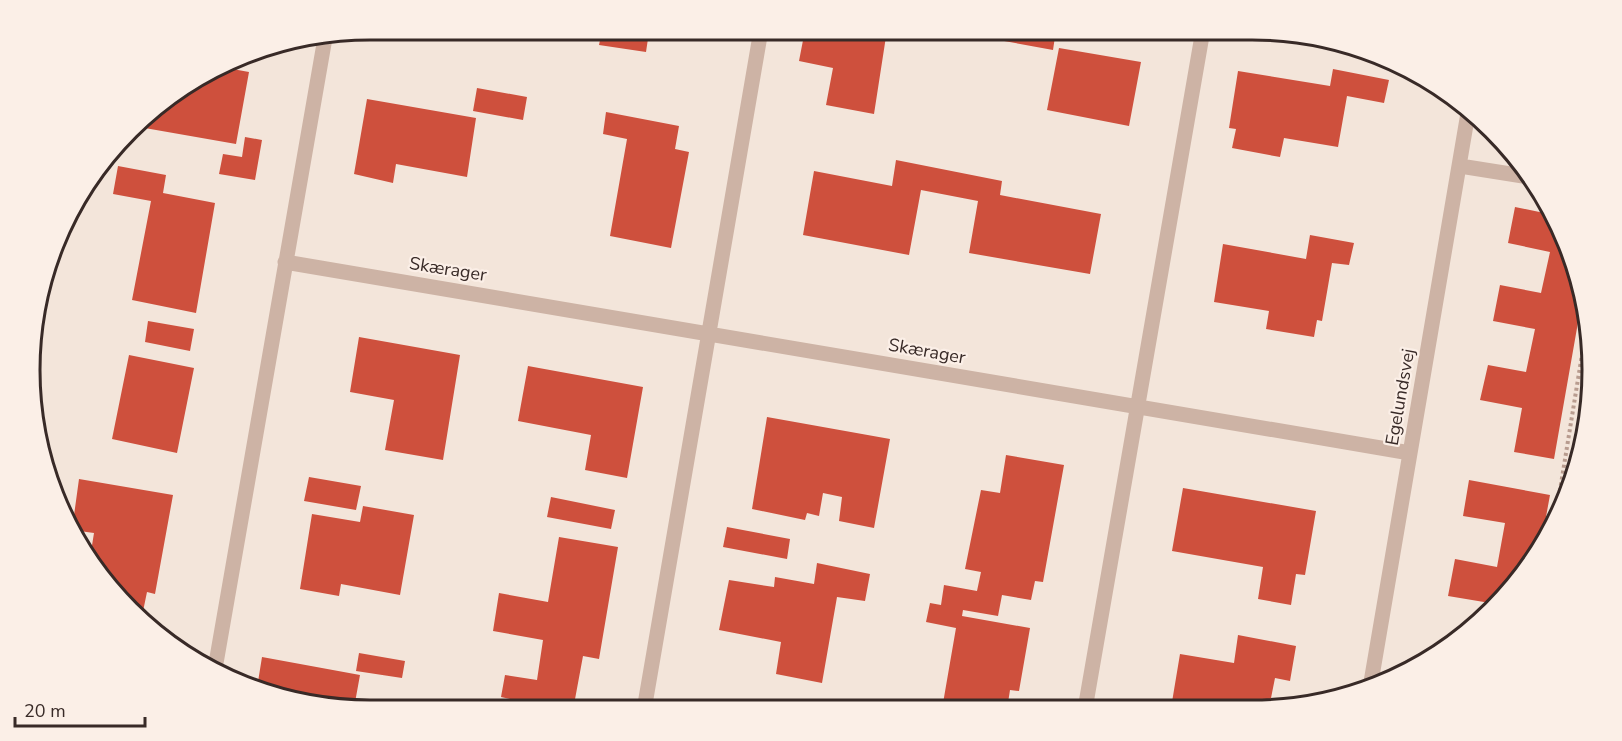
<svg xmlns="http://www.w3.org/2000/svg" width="1622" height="741" viewBox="0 0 1622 741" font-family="'Nunito Sans',sans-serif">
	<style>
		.building { fill: #ce503d }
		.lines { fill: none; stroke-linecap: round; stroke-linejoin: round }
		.path { stroke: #b89c8f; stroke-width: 4; stroke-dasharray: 3 3; stroke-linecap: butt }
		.minor { stroke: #cdb3a5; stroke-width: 15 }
		.labels { text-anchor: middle; stroke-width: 4.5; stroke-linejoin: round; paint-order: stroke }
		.street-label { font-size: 18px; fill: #382a27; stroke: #fbefe7 }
		.rim { fill: none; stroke: #382a27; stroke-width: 3 }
	</style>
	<rect width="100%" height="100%" fill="#f3e5da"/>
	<!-- building -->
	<path class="building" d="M602 30H689L688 39 649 32 646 52 599 45Z
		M805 30H887L874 114 826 105 833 68 799 61Z
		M983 30H1056L1053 50 982 37Z
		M1059 48 1141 62 1129 126 1047 110Z
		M227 68 249 72 236 144 139 127 146 114Z
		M1333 69 1389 80 1384 103 1347 96 1338 147 1284 138 1280 157 1232 148 1236 129 1229 128 1238 71 1330 86Z
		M477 88 527 97 523 120 473 111Z
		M367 99 476 118 467 177 396 164 393 183 354 174Z
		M606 112 679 126 675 149 689 152 671 248 610 236 627 139 603 134Z
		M245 137 262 140 255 180 219 174 223 154 242 157Z
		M896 160 1002 181 1000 195 1101 214 1090 274 969 253 978 201 921 190 909 255 803 235 814 171 892 186Z
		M118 166 166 175 163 193 215 203 196 313 132 300 151 201 113 194Z
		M1515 207 1549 214 1566 240 1580 311 1554 459 1514 452 1522 408 1480 400 1488 365 1526 372 1535 329 1493 321 1500 285 1541 293 1550 252 1508 243Z
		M1310 235 1354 243 1349 265 1332 263 1322 321 1317 320 1314 337 1266 329 1269 311 1214 302 1223 244 1306 259Z
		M148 321 194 329 190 351 145 342Z
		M359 337 460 355 443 460 385 450 394 400 350 392Z
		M129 355 194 368 177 453 112 439Z
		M528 366 643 387 627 478 585 470 591 435 518 421Z
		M1586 382 1590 383 1582 422H1579Z
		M767 417 890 439 874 528 839 521 842 497 823 493 819 516 807 513 805 520 752 509Z
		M1006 455 1064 465 1043 582 1035 581 1031 600 1002 595 998 616 963 610 962 616 1030 628 1019 691 1010 690 1007 709H942L956 628 926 622 930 603 941 605 944 585 977 591 981 572 965 569 981 490 1000 493Z
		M309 477 361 486 356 510 304 501Z
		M79 479 173 495 155 594 147 592 141 621 90 558 94 533 72 530Z
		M1469 480 1550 495 1541 544 1522 578 1489 610 1490 603 1448 596 1455 559 1497 567 1505 523 1463 516Z
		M1183 488 1316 511 1305 575 1296 574 1291 605 1258 599 1263 567 1172 551Z
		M551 497 615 510 611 529 547 517Z
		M363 506 414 515 400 595 341 584 339 596 300 589 312 514 360 522Z
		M727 527 790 539 787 559 723 547Z
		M559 537 618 547 599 659 583 656 573 710 512 711 514 700 501 697 505 675 537 680 543 640 493 631 499 593 548 602Z
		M817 563 870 574 865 601 837 597 822 683 776 674 781 642 719 630 729 580 774 587 775 577 814 584Z
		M1238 635 1296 646 1290 681 1275 678 1269 708H1171L1180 654 1234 663Z
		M1442 638 1458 641 1440 652Z
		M359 653 405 661 402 678 356 671Z
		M262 657 360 675 354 708 257 688Z"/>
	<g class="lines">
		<!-- path -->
		<path class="path" d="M1560 486 1569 488
			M1555 521 1585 336"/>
		<!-- minor -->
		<path class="minor" d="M1460 166 1523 176
			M285 262 1410 453
			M215 669 325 38
			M1370 688 1468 113
			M1085 709 1203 30
			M644 710 761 30"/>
	</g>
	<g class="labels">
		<!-- street labels -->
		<g class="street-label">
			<text transform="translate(448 269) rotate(9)" y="6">Skærager</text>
			<text transform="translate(927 351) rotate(10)" y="6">Skærager</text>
			<text transform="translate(1400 397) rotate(-80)" y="6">Egelundsvej</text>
		</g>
	</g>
	<!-- crop -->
	<path d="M0 0H1622V741H0ZM370 40H1252A330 330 0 0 1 1582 370V370A330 330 0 0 1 1252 700H370A330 330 0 0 1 40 370V370A330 330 0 0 1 370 40Z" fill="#fbefe7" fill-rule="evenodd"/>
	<path class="rim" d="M370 40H1252A330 330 0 0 1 1582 370V370A330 330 0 0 1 1252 700H370A330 330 0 0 1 40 370V370A330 330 0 0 1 370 40Z"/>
	<!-- scale -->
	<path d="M15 717v9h130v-9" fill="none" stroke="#382a27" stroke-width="3"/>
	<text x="24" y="717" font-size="18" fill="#382a27" stroke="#fbefe7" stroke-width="4.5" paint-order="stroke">20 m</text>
</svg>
